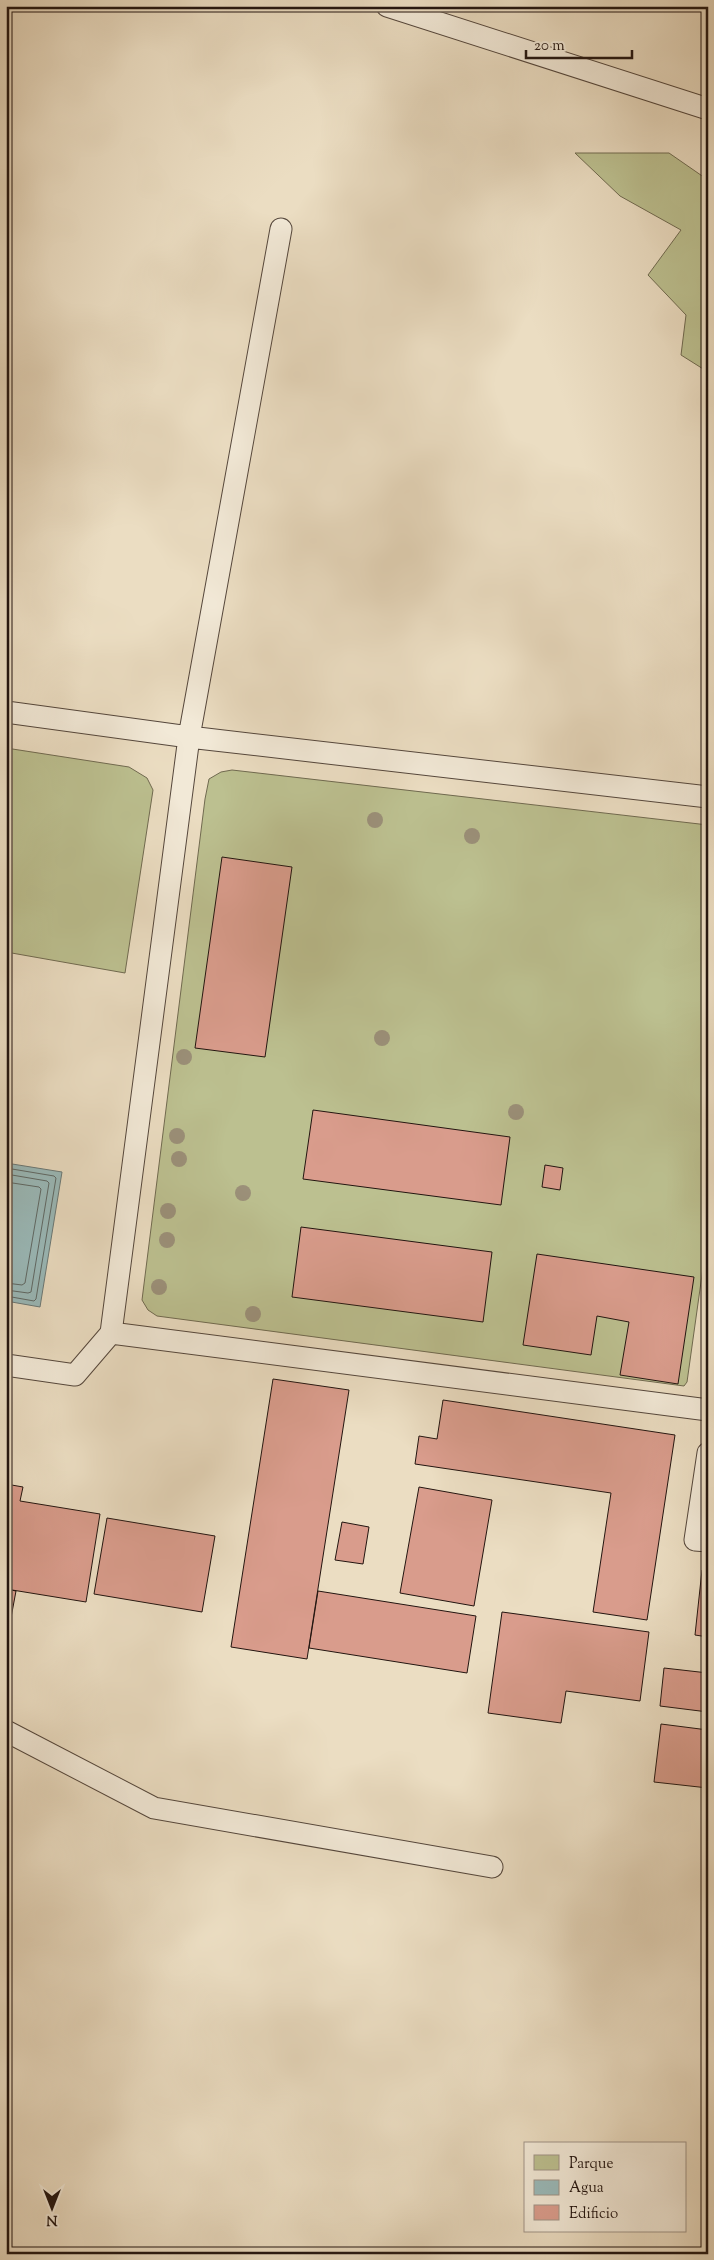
<svg xmlns="http://www.w3.org/2000/svg" width="714" height="2260" viewBox="0 0 714 2260" font-family="'Sorts Mill Goudy',serif">
	<style>
		.green { fill: #bcc090; stroke: #706a50 }
		.water { fill: #9ababa; stroke: #6a7876 }
		.lines { fill: none; stroke-linecap: round; stroke-linejoin: round }
		.shore { stroke: #5e6865; stroke-width: 1 }
		.building { fill: #d99c8c; stroke: #231510 }
		.lane-casing { stroke: #55473c; stroke-width: 23 }
		.lane { stroke: #f2e9d7; stroke-width: 21 }
		.tree { fill: #9b9079 }
	</style>
	<rect width="100%" height="100%" fill="#ebddc2"/>
	<filter id="stains"><feTurbulence type="fractalNoise" baseFrequency=".004" numOctaves="4"/><feColorMatrix values="0 0 0 0 .2 0 0 0 0 .09 0 0 0 0 .02 0 0 0 .5 -.17"/></filter>
	<radialGradient id="worn" r=".72"><stop offset=".6" stop-color="#630" stop-opacity="0"/><stop offset="1" stop-color="#630" stop-opacity=".3"/></radialGradient>
	<!-- green -->
	<path class="green" d="M575 153H669L708 180V372L681 355 686 315 648 275 681 230 620 196Z
		M6 748 129 767 147 778 153 790 125 973 6 952Z
		M232 770 708 825V1232L687 1382 684 1386 157 1316 148 1310 142 1300 205 799 209 779 221 772Z"/>
	<!-- water -->
	<path class="water" d="M6 1163 62 1172 40 1307 6 1301Z"/>
	<g class="lines">
		<!-- shore -->
		<path class="shore" d="M6 1168 54 1176 56 1178 36 1299 34 1301 6 1296
			M6 1174 47 1181 49 1183 31 1292 28 1293 6 1290
			M6 1182 39 1187 41 1189 25 1283 22 1285 6 1283"/>
	</g>
	<!-- building -->
	<path class="building" d="M222 857 292 867 265 1057 195 1048Z
		M313 1110 510 1137 501 1205 303 1179Z
		M545 1165 563 1168 560 1190 542 1187Z
		M301 1227 492 1252 483 1322 292 1297Z
		M537 1254 694 1277 678 1384 620 1375 629 1322 597 1316 591 1355 523 1345Z
		M273 1379 349 1390 307 1659 231 1647Z
		M443 1400 675 1435 647 1620 593 1612 611 1493 415 1464 419 1436 437 1439Z
		M6 1401 11 1402 6 1435Z
		M6 1484 23 1487 20 1501 100 1514 86 1602 6 1589Z
		M419 1487 492 1500 474 1606 400 1593Z
		M107 1518 215 1536 202 1612 94 1594Z
		M342 1522 369 1527 363 1564 335 1560Z
		M702 1570 708 1571V1637L695 1635Z
		M6 1589 16 1591 7 1639H6Z
		M318 1591 476 1616 467 1673 309 1648Z
		M502 1612 649 1632 640 1701 566 1691 561 1723 488 1713Z
		M664 1668 708 1673V1712L660 1706Z
		M661 1724 708 1730V1788L654 1782Z"/>
	<g class="lines">
		<!-- lane casing -->
		<g class="lane-casing">
			<path id="lane" d="M387 6 708 109
				M6 712 189 737 708 797
				M111 1333 708 1410
				M6 1365 75 1375 111 1333 189 737 281 229
				M708 1453 695 1540 708 1541
				M6 1731 154 1808 492 1867"/>
		</g>
		<!-- lane -->
		<use href="#lane" class="lane"/>
	</g>
	<!-- trees -->
	<g class="tree">
		<circle cx="375" cy="820" r="8"/>
		<circle cx="472" cy="836" r="8"/>
		<circle cx="382" cy="1038" r="8"/>
		<circle cx="184" cy="1057" r="8"/>
		<circle cx="516" cy="1112" r="8"/>
		<circle cx="177" cy="1136" r="8"/>
		<circle cx="179" cy="1159" r="8"/>
		<circle cx="243" cy="1193" r="8"/>
		<circle cx="168" cy="1211" r="8"/>
		<circle cx="167" cy="1240" r="8"/>
		<circle cx="159" cy="1287" r="8"/>
		<circle cx="253" cy="1314" r="8"/>
	</g>
	<!-- margin -->
	<rect width="714" height="2260" fill="none" stroke="#ebddc2" stroke-width="25"/>
	<rect x="8" y="8" width="699" height="2245" fill="none" stroke="#231510" stroke-width="2.5"/>
	<rect x="12" y="12" width="689" height="2235" fill="none" stroke="#231510"/>
	<!-- legend -->
	<rect x="524" y="2142" width="162" height="90" fill="#f2e9d7" stroke="#9f9487"/>
	<rect x="534" y="2155" width="25" height="15" fill="#bcc090" stroke="#9f9487"/>
	<text x="569" y="2168" font-size="15" fill="#231510">Parque</text>
	<rect x="534" y="2180" width="25" height="15" fill="#9ababa" stroke="#9f9487"/>
	<text x="569" y="2192" font-size="15" fill="#231510">Agua</text>
	<rect x="534" y="2205" width="25" height="15" fill="#d99c8c" stroke="#9f9487"/>
	<text x="569" y="2218" font-size="15" fill="#231510">Edificio</text>
	<!-- north arrow -->
	<g transform="translate(52 2208) rotate(180)" stroke="#f2e9d7" stroke-width="4" paint-order="stroke">
	<path d="M0-4L9 19L0 12L-9 19Z" fill="#231510"/>
	<text y="-8" font-size="14" font-weight="bold" text-anchor="middle" fill="#231510">N</text>
	</g>
	<!-- scale -->
	<path d="M526 50v8h106v-8" fill="none" stroke="#231510" stroke-width="2.5"/>
	<text x="534" y="50" font-size="15" fill="#231510" stroke="#f2e9d7" stroke-width="4" paint-order="stroke">20 m</text>
	<rect width="100%" height="100%" filter="url(#stains)"/>
	<rect width="100%" height="100%" fill="url(#worn)"/>
</svg>
